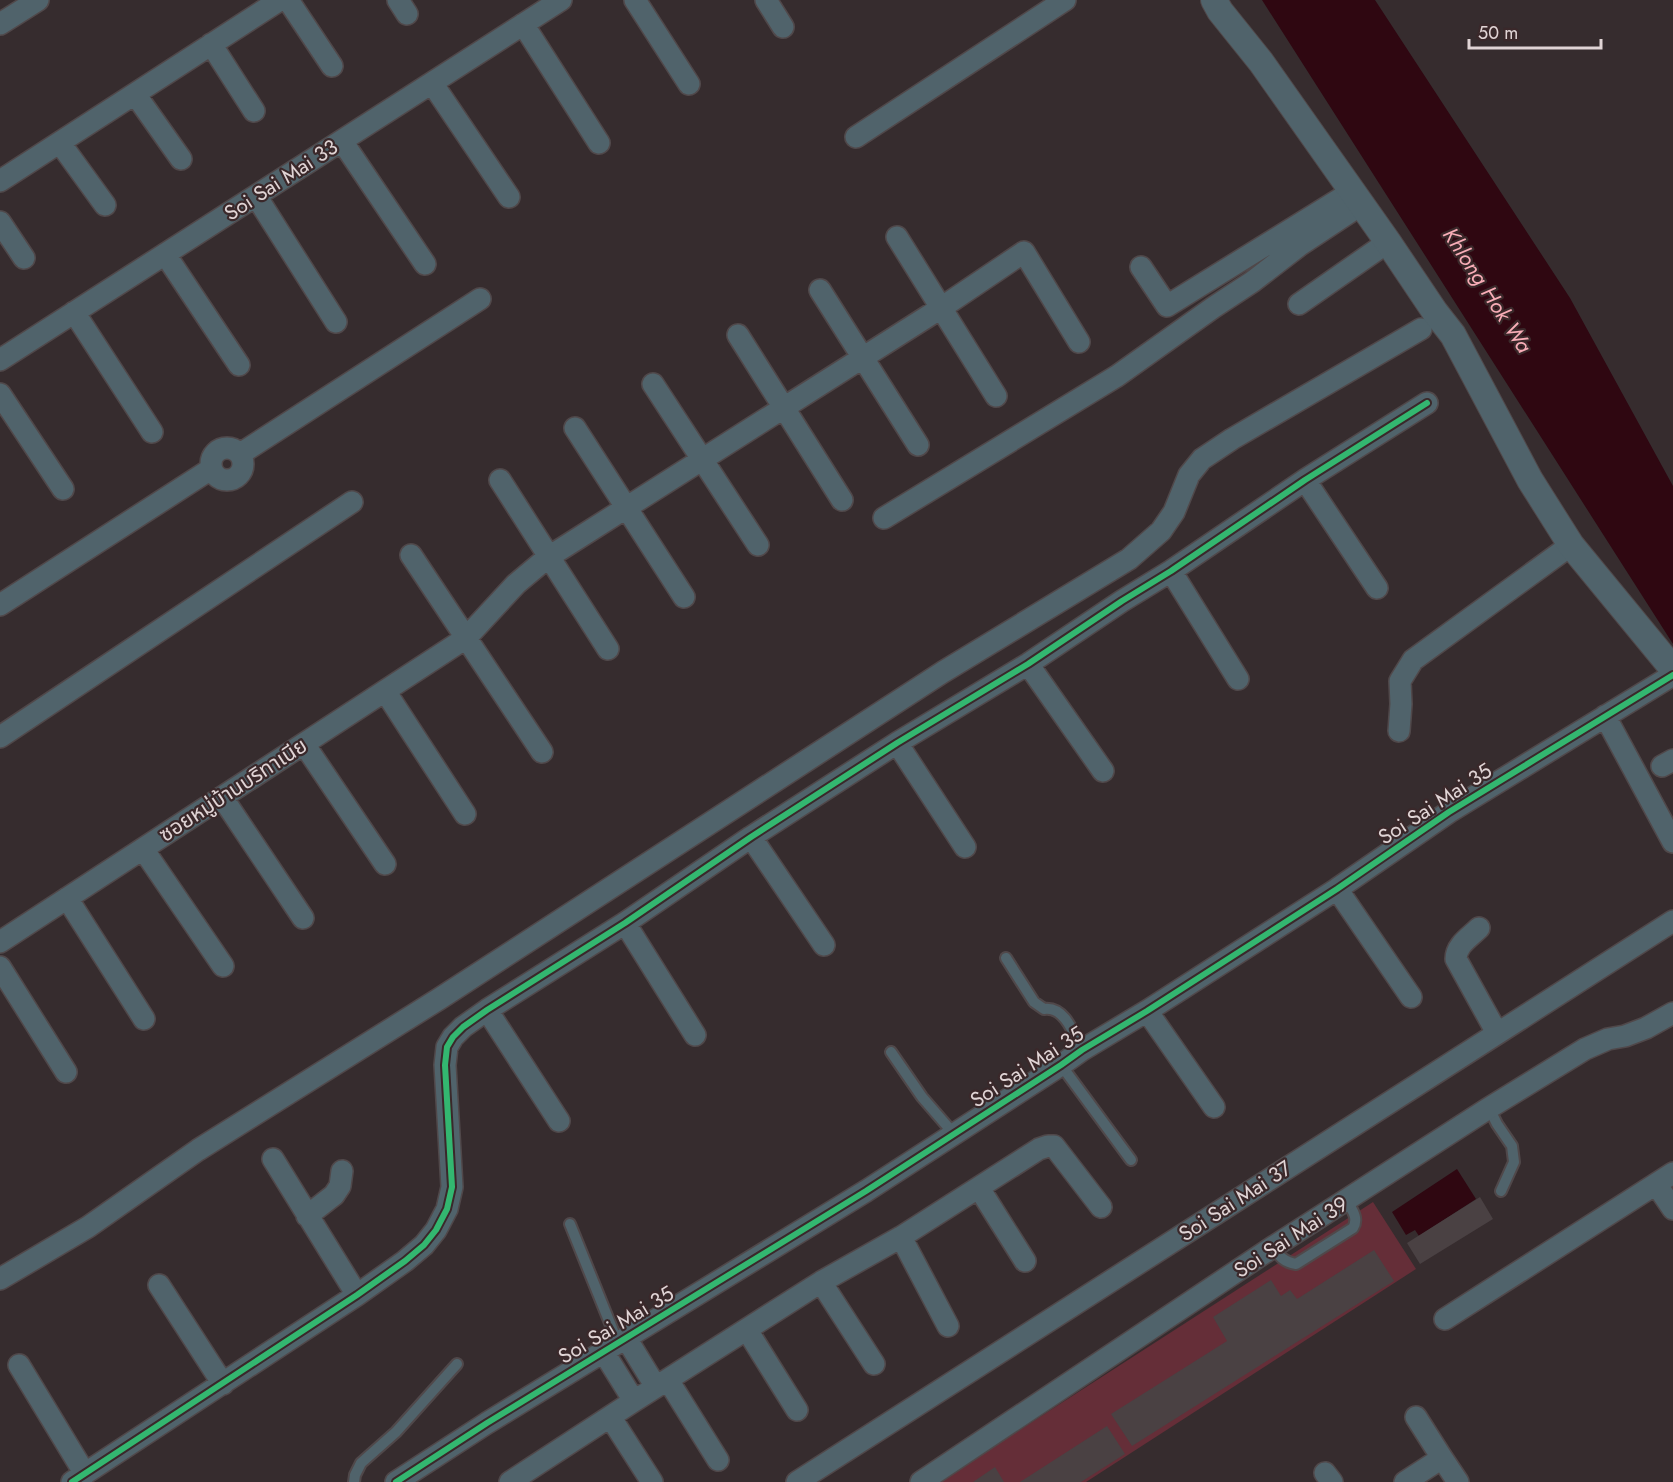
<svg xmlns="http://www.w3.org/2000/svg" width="1673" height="1482" viewBox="0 0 1673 1482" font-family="Jost,'Noto Sans Thai',sans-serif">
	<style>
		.green { fill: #652e38 }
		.water { fill: #2f0711 }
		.building { fill: #4a4143 }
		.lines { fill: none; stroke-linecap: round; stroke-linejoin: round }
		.service-casing { stroke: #50484a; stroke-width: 14 }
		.minor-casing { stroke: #50484a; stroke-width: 24 }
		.tertiary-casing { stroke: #50484a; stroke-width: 28 }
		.service { stroke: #50636b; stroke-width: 10 }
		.minor { stroke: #50636b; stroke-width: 21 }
		.tertiary { stroke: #50636b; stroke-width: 26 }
		.cycleway-casing { stroke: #3a282a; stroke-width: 10 }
		.cycleway { stroke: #33b770; stroke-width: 6 }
		.labels { text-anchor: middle; stroke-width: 4.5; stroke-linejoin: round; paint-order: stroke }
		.street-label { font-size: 21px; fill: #e0d4d5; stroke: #3a282a }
		.water-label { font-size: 22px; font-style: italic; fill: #f8adb7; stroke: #3a282a }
	</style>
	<rect width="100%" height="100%" fill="#362c2e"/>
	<!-- green -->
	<path class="green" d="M1373 1202 1416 1269 1086 1482H939Z"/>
	<!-- water -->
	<path class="water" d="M1262 0H1375L1570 298 1673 486V644Z
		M1457 1169 1476 1199 1419 1236 1415 1230 1406 1235 1392 1212Z"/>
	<!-- building -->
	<path class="building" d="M1480 1197 1493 1219 1420 1264 1407 1243Z
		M1374 1250 1394 1281 1132 1446 1111 1414 1227 1341 1213 1317 1271 1280 1281 1296 1290 1290 1297 1299Z
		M1107 1426 1125 1454 1081 1482H1020Z
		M995 1467 1004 1482H973Z"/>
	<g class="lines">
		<!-- service casing -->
		<g class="service-casing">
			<path id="service" d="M1006 958 1034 1002 1044 1009C1065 1006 1074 1034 1082 1050
				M891 1052 922 1097 954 1134
				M1061 1065 1131 1160
				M1489 1108 1497 1124 1512 1146 1514 1162 1501 1191
				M570 1224 618 1343
				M1273 1247C1280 1257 1284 1262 1296 1264L1353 1228C1359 1218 1352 1210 1347 1201
				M354 1482 355 1475 361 1463 396 1432 457 1364"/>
		</g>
		<!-- minor casing -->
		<g class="minor-casing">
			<path id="minor" d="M288 0 332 66
				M398 0 407 14
				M635 0 689 84
				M766 0 783 27
				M0 24 38 0
				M523 24 599 143
				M211 44 254 111
				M432 83 509 197
				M135 94 181 159
				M856 137 1065 0
				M342 141 425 264
				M60 143 105 205
				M0 181 280 0
				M256 196 336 322
				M0 222 24 258
				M897 237 996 396
				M165 254 239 365
				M1141 267 1167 306 1353 191
				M820 290 918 445
				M1299 304 1388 242
				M74 312 152 432
				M738 335 842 500
				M0 360 561 0
				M653 384 758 545
				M0 394 63 489
				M575 428 684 597
				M211 464a16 16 0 1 1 32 0a16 16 0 1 1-32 0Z
				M240 454 480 299
				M500 480 608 649
				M1305 480 1377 588
				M884 518 1117 376 1214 307 1252 282 1300 245 1362 204
				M411 555 542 752
				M1171 571 1238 679
				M0 605 211 469
				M1028 664 1103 771
				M385 691 465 814
				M1605 716 1673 842
				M1399 731 1401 704 1400 681 1413 660 1571 545
				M0 737 352 502
				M897 743 965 847
				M304 744 385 864
				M1662 766 1673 760
				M222 797 303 918
				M751 837 824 945
				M143 849 223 966
				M1337 889 1411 997
				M67 898 144 1019
				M625 923 695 1035
				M1479 928C1470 937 1456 945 1456 959L1497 1033
				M0 942 466 638 516 584 547 558 941 308 1024 252 1079 342
				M0 967 66 1072
				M487 1010 559 1121
				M1147 1011 1214 1107
				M273 1159 357 1295
				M1656 1184 1673 1209
				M979 1188 1025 1261
				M307 1216 334 1195 340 1186 342 1171
				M901 1237 948 1326
				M0 1279 88 1227 198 1150 439 999 943 672 1129 559 1161 531 1174 512 1189 475 1202 459 1232 439 1421 329
				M821 1282 874 1364
				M159 1285 223 1384
				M1445 1319 1673 1173
				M747 1330 797 1410
				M626 1338 656 1387
				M603 1351 634 1401
				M19 1365 85 1474
				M668 1380 718 1460
				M1416 1417 1442 1458
				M611 1418 652 1482
				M1325 1473 1332 1482
				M72 1482 357 1295 405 1261 424 1245 436 1230 447 1209 452 1187 445 1065 447 1047 453 1037 463 1027 487 1010 625 923 751 837 897 743 1028 664 1122 601 1171 571 1305 480 1427 403
				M396 1482 487 1423 866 1191 1061 1065 1082 1050 1147 1011 1337 889 1449 812 1673 675
				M510 1482 634 1401 821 1282 901 1237 1039 1149 1048 1146H1054L1101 1207
				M797 1482 1673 921
				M921 1482 1273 1247 1489 1108 1585 1049 1608 1039 1625 1036 1646 1028 1673 1013
				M1405 1482 1442 1458 1458 1482"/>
		</g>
		<!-- tertiary casing -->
		<g class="tertiary-casing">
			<path id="tertiary" d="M1214 0 1220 11 1261 62 1388 242 1435 312 1453 335 1530 480 1571 545 1673 669"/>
		</g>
		<!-- service -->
		<use href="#service" class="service"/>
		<!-- minor -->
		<use href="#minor" class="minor"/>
		<!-- tertiary -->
		<use href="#tertiary" class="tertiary"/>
		<!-- cycleway casing -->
		<g class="cycleway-casing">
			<path id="cycleway" d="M72 1482 357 1295 405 1261 424 1245 436 1230 447 1209 452 1187 445 1065 447 1047 453 1037 463 1027 487 1010 625 923 751 837 897 743 1028 664 1122 601 1171 571 1305 480 1427 403
				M396 1482 487 1423 866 1191 1061 1065 1082 1050 1147 1011 1337 889 1449 812 1673 675"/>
		</g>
		<!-- cycleway -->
		<use href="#cycleway" class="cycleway"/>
	</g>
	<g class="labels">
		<!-- street labels -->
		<g class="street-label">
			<text transform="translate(281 180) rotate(-33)" y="7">Soi Sai Mai 33</text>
			<text transform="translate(233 790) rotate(-33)" y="7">ซอยหมู่บ้านบริทาเนีย</text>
			<text transform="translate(1435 804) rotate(-33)" y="7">Soi Sai Mai 35</text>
			<text transform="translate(1027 1067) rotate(-33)" y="7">Soi Sai Mai 35</text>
			<text transform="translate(1235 1201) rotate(-33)" y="7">Soi Sai Mai 37</text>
			<text transform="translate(1291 1237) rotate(-33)" y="7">Soi Sai Mai 39</text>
			<text transform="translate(616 1325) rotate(-31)" y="7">Soi Sai Mai 35</text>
		</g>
		<!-- water labels -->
		<g class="water-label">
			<text transform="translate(1488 290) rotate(57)" y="8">Khlong Hok Wa</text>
		</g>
	</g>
	<!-- scale -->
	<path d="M1469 39v9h132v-9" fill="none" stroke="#e0d4d5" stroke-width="3"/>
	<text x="1478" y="39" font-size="18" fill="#e0d4d5" stroke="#3a282a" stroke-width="4.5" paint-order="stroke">50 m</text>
</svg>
